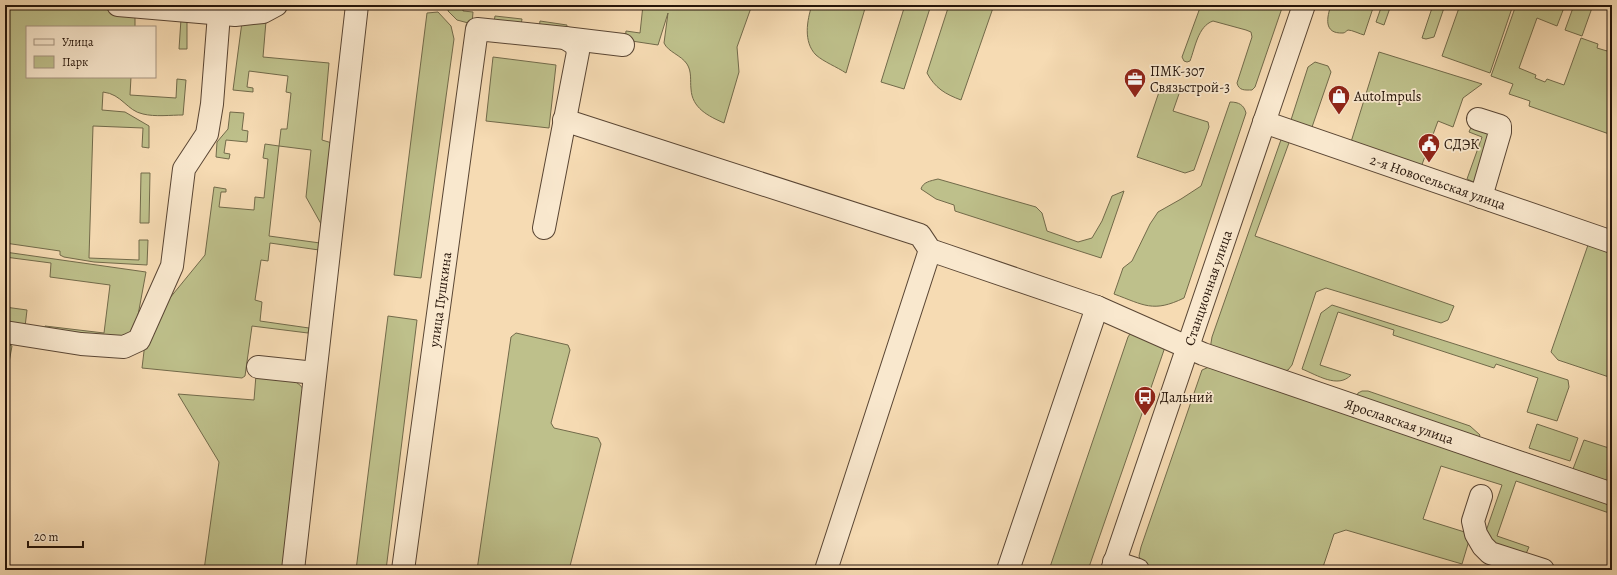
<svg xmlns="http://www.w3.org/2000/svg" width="1617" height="575" viewBox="0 0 1617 575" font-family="Alegreya,serif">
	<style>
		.green { fill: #bec08b; stroke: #726a4a }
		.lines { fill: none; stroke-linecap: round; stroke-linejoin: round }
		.minor-casing { stroke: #5a4634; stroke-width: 24 }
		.minor { stroke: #f9e8ce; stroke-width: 22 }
		.labels { text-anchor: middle; stroke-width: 3.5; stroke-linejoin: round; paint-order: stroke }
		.poi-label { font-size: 14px; fill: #26150a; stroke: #f9e8ce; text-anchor: start }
		.street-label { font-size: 14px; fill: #26150a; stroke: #f9e8ce }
	</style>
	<rect width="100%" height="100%" fill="#f6dbb3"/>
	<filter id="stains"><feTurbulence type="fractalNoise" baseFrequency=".005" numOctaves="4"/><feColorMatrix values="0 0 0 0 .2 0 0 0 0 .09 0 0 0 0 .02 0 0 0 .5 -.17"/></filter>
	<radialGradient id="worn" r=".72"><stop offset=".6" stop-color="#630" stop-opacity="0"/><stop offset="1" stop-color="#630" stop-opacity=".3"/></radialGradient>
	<!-- green -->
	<path class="green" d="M7 5H108V10L185 15 187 19V49H179L181 19 135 16V27H27V77H131L130 95 176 98 177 79 186 80 183 115C171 115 155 117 143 114 127 111 122 94 103 92L102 110 125 112 149 126V148L142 147 143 128 93 126 89 258 139 260V240H148L147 265 94 262 64 257 60 255V251L5 243V9Z
		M449 5H463V11L473 12 472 24 457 20 448 11Z
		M643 5H752L737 47 739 72 724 123C708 116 692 108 691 89 690 80 692 72 687 64 681 55 668 52 664 43L668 13 658 45 625 40 626 31 640 33Z
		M812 5H866L846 73C837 67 824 62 816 55 803 42 807 20 812 5Z
		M905 5H931L904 89 881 82Z
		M949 5H994L961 100C945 94 935 88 927 73Z
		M1201 5H1283L1255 87 1252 90C1245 90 1239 91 1237 83L1252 37 1251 32 1246 30 1213 21C1198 26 1195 48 1190 61L1187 62 1184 61 1182 57Z
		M1331 5H1374L1364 35C1360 34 1352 30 1348 30 1346 31 1345 33 1343 33 1323 34 1327 17 1331 5Z
		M1382 5H1391L1384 25 1376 22Z
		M1433 5H1445L1434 37 1426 39 1422 38Z
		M1460 5H1513L1490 73 1442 56Z
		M1516 5H1565L1557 26 1537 18 1519 68 1536 75 1535 78 1545 82 1547 79 1564 85 1581 38 1598 44 1597 48 1607 51 1608 48 1612 50V135L1529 106 1530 101 1509 94 1513 84 1491 76Z
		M1574 5H1593L1582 36 1565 30Z
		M438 12 451 26 454 39 421 278 394 275 427 13Z
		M495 16 522 19 521 25 494 22Z
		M266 21 263 57 329 63 322 140 332 143 325 231 306 197 311 150 279 146 269 236 320 243 319 250 270 243 268 261 261 260 255 300 262 302 260 321 309 328 308 333 252 326 245 376 242 378 142 368 147 326 205 255 214 187 226 189V192H221L219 207 254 210 255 197 264 198 268 159 263 158 265 144 279 146 281 129H287L291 93 286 92 288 76 249 71 247 87 253 88V92L233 90 242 22Z
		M540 21 567 25 566 31 539 28Z
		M1379 52 1482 84 1463 98 1453 127 1438 121 1420 170 1351 142Z
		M493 57 556 65 549 128 486 121Z
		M1315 62 1328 66 1331 72 1311 130 1290 123 1308 67Z
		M1168 84 1176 86 1180 91 1173 111 1208 122 1209 127 1194 170 1185 173 1137 157 1159 92 1164 93Z
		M1230 102C1239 102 1244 105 1246 113L1184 298C1153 313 1144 305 1114 294L1123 268 1132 261 1150 224 1158 212 1181 199 1201 186Z
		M230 112 244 113 242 130 248 131 247 142 226 140 224 153 230 154 229 159 216 157 217 142 228 129Z
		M1472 125 1485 129 1490 139 1478 184 1467 179 1482 137 1469 132Z
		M1283 134 1290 140 1255 236 1454 306 1448 320 1441 323 1326 288 1316 292 1292 365 1288 370 1281 372 1210 349 1212 337Z
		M141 173H150L149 223H140Z
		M938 179 1036 207 1042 213 1047 231 1078 242 1092 238 1102 221 1112 196 1124 191 1101 258 955 211 954 205 936 199 921 189C923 182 930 181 938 179Z
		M1594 244 1612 250V378L1558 360 1551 352 1588 245Z
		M5 252 146 272 136 326 127 337 44 333 45 326 104 333 110 285 50 277 51 263 5 257Z
		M1332 305 1568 380 1569 387 1557 421 1527 412 1538 378 1496 364 1494 368 1393 335 1394 330 1338 312 1320 365 1351 375C1338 389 1317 375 1302 369L1321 313Z
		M5 307 27 310 25 327 5 324Z
		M388 316 417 320 386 570H356Z
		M516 333 568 345 570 350 551 423 554 428 598 438 601 444 569 570H477L511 337Z
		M1130 334H1133L1164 347V350L1088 570H1049L1128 337Z
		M5 343 12 346 5 385Z
		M1209 367 1444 445 1612 504V514L1516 481 1497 536 1529 547 1525 556 1494 544 1485 534 1502 485 1441 466 1423 519 1471 534 1462 564 1346 530 1334 534 1322 570H1160L1142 564 1139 556 1141 547 1202 370Z
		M256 375C273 377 297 375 305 392L286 570H204L219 462 178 394 254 400Z
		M1362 391H1368L1470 426 1480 435 1477 442 1356 399 1358 393Z
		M1537 424 1578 438 1570 461 1529 448Z
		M1488 440 1573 469 1584 440 1612 449 1611 481 1607 483 1492 448Z"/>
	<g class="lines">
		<!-- minor casing -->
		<g class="minor-casing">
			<g id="minor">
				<path d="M118 5 235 15 263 12 276 5"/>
				<path d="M565 38 623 45"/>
				<path d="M1478 119 1500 126V132L1481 197"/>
				<path id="s1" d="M564 120 920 235 930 250 1097 307 1203 354 1612 494"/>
				<path id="s2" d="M1264 122 1612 242"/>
				<path d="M5 332 81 344 124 347 139 340 172 266 184 169 207 134 212 104 219 14"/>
				<path d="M258 367 315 373"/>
				<path d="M1481 496 1473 521 1476 534 1483 546 1490 553 1543 570"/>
				<path d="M1114 562 1138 570"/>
				<path d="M293 570 357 5"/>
				<path id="s3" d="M403 570 477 29 565 38 575 44 578 52 544 228"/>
				<path d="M826 570 930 250"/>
				<path d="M1008 570 1097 307"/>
				<path id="s4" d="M1112 570 1304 5"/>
			</g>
		</g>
		<!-- minor -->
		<use href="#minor" class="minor"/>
	</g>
	<!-- icons -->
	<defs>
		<g id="office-pin" transform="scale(1.15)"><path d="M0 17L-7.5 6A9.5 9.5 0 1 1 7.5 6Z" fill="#8f2418" stroke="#f9e8ce"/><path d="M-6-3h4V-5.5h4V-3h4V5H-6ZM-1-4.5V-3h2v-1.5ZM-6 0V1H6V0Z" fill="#fff"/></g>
		<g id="shop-pin" transform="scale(1.15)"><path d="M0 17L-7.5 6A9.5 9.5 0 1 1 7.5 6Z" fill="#8f2418" stroke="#f9e8ce"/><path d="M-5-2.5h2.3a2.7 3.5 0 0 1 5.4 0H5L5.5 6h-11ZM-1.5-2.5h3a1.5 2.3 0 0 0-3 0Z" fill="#fff"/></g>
		<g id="civic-pin" transform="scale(1.15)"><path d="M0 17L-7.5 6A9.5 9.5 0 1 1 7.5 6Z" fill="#8f2418" stroke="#f9e8ce"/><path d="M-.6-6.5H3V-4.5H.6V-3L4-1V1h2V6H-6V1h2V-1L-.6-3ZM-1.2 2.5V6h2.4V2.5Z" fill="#fff"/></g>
		<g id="bus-pin" transform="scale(1.15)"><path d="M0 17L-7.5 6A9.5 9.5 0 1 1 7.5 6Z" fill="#8f2418" stroke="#f9e8ce"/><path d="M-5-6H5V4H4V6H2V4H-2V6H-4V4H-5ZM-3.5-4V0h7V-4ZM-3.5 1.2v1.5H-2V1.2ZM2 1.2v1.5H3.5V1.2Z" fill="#fff"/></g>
	</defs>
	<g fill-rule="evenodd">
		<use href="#office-pin" x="1135" y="79"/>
		<use href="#shop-pin" x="1339" y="96"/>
		<use href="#civic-pin" x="1429" y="144"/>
		<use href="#bus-pin" x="1145" y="397"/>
	</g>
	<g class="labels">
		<!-- poi labels -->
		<g class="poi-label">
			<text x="1150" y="76">ПМК-307<tspan x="1150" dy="16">Связьстрой-3</tspan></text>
			<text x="1354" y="101">AutoImpuls</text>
			<text x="1444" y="149">СДЭК</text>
			<text x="1160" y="402">Дальний</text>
		</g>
		<!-- street labels -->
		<g class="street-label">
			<text dy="5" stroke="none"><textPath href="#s2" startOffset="184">2-я Новосельская улица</textPath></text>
			<text dy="5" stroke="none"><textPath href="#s4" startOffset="298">Станционная улица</textPath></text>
			<text dy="5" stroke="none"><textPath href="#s3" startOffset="273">улица Пушкина</textPath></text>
			<text dy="5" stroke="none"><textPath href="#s1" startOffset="892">Ярославская улица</textPath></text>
		</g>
	</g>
	<!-- margin -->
	<rect width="1617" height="575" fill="none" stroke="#f6dbb3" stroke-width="20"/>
	<rect x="6" y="6" width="1605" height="563" fill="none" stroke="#26150a" stroke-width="2"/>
	<rect x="10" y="10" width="1597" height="555" fill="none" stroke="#26150a"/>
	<!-- legend -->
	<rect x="26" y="26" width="130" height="52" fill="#f9e8ce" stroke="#a59480"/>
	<rect x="34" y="39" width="20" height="6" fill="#f9e8ce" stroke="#a59480"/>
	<text x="62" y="46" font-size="12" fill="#26150a">Улица</text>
	<rect x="34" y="56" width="20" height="12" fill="#bec08b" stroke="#a59480"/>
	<text x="62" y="66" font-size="12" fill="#26150a">Парк</text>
	<!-- scale -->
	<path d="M28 541v6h55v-6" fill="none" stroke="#26150a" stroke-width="2"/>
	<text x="34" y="541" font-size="12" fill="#26150a" stroke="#f9e8ce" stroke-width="3" paint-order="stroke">20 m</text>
	<rect width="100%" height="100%" filter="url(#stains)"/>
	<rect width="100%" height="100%" fill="url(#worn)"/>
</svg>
